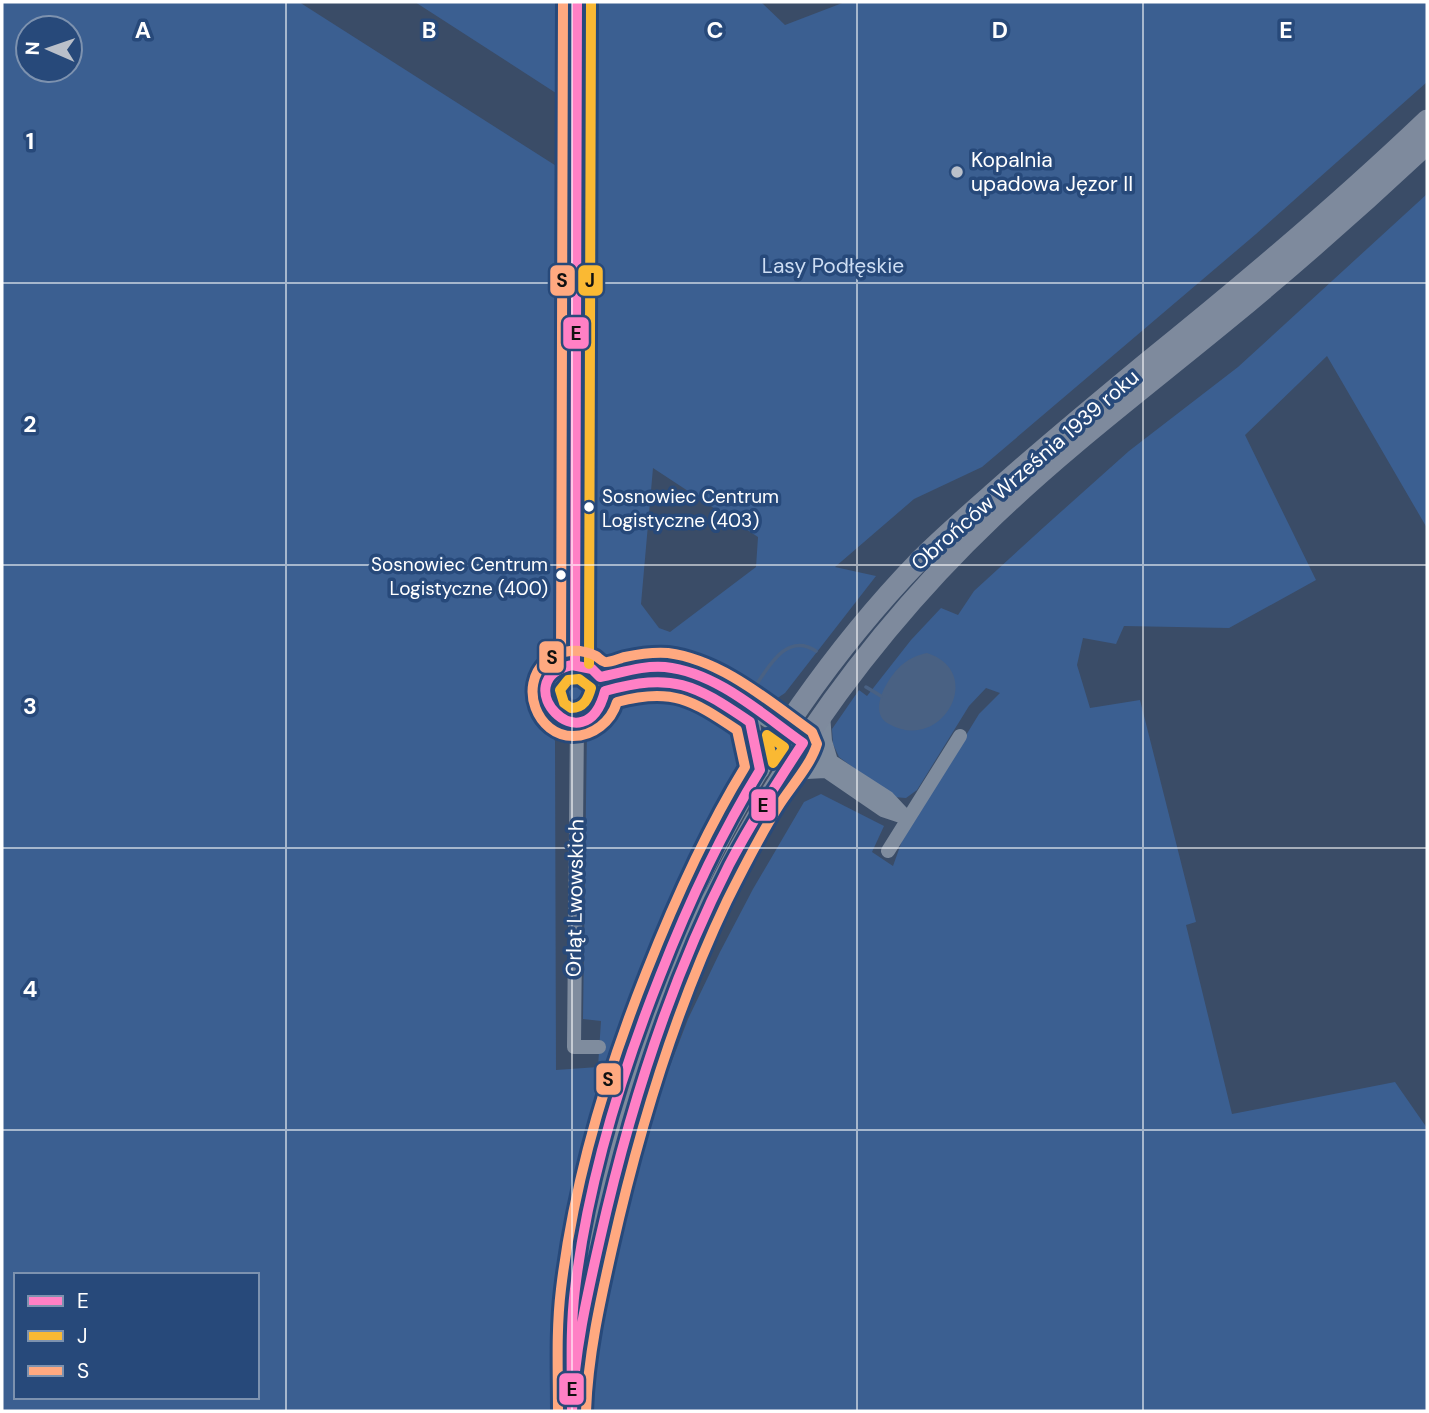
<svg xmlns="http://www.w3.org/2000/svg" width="1429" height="1413" viewBox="0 0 1429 1413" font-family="'DM Sans',sans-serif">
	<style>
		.green { fill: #3b5f91; fill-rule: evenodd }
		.water { fill: #496183 }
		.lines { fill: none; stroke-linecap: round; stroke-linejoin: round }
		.stream { stroke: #496183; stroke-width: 3.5 }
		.street { stroke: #7f8c9e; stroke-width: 14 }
		.secondary { stroke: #7a889a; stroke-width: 19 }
		.primary { stroke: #7e8a9d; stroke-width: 21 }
		.bus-1-casing { stroke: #27497a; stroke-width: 16 }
		.bus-2-casing { stroke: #27497a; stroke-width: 16 }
		.bus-3-casing { stroke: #27497a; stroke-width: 16 }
		.bus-1 { stroke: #ff80c5; stroke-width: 10 }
		.bus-2 { stroke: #fab933; stroke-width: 10 }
		.bus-3 { stroke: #ffa980; stroke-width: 10 }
		.grid { fill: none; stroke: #fff; stroke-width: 2; stroke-opacity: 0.55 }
		.poi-dot { fill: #bac0ca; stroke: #27497a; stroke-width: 2.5 }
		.bus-dot { fill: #fff; stroke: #27497a; stroke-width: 2.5 }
		.labels { text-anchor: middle; stroke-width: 7; stroke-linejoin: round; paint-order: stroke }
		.bus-label { font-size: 19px; fill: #fff; stroke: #27497a; text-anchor: start }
		.poi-label { font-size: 21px; fill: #fff; stroke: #27497a; text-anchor: start }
		.park-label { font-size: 21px; fill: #cdddf3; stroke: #27497a }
		.street-label { font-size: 21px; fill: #fff; stroke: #27497a }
		.grid-label { font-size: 23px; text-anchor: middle; font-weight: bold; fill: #fff; stroke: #27497a; stroke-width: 7; stroke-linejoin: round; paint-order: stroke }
		.line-badge { stroke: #27497a; stroke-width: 2.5 }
		.pale-badge-label { font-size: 19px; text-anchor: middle; font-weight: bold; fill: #111 }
	</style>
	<rect width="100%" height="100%" fill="#3a4c67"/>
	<!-- green -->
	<path class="green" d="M2 2H299L561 169 560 650C539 669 519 692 537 721 543 729 551 732 555 741L556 1070 598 1067 601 1021 583 1019 587 728 604 715 612 699 621 692 660 684 663 691 681 690 736 727 745 737 747 758 701 840 674 898 605 1086 579 1181 567 1245 558 1324 559 1411H2ZM28 28H70V70H28ZM16 1275H257V1397H16Z
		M415 2H560L559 95Z
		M588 2H761L785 25 845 2H1427V82L1256 234 982 467 914 499 835 567 876 576 785 693 776 699 765 698 729 675 702 664 684 660H663L644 654 604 659 589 652ZM653 468 758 537 756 567 670 632 659 628 641 604Z
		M1427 194V528L1327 356 1245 435 1316 580 1229 628 1124 626 1116 644 1083 638 1077 665 1090 708 1140 700 1196 922 1186 925 1232 1114 1395 1082 1427 1128V1411H585C586 1332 609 1255 625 1179L633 1181 655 1105 688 1019 720 952 753 889 804 802 821 794 884 826 872 852 893 866 903 838 979 714 1000 693 986 688 969 706 917 790 906 798 893 797 839 757 833 744 832 729 859 690 867 696 911 640 941 608 958 615 974 591 1044 527 1129 451 1238 367Z
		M575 671C584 672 593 676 596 686 605 717 552 727 554 687L568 691 572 688 565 673Z"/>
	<!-- water -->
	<path class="water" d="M927 653C987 672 942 754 889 724 866 712 889 675 903 664 910 658 918 655 927 653Z"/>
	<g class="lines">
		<!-- stream -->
		<path class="stream" d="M866 687 881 696
			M752 691C767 670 785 631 816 651"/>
		<!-- street -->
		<path class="street" d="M823 714 825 741 831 761
			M577 722 574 1047H599
			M803 743 888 798 904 815
			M797 751 883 810 907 818
			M779 780 807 772 825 771
			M888 851 960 736"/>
		<!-- secondary -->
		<path class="secondary" d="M546 693a29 29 0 1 1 58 0a29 29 0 1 1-58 0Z
			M575 664 577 2
			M600 677C621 674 643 665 665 667 706 669 768 719 803 743
			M750 722 760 770"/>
		<!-- primary -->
		<path class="primary" d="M585 1305C603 1225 618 1145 644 1067 714 859 834 668 994 516 1067 446 1148 385 1227 320 1295 264 1362 205 1427 144
			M572 1411C572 1371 570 1330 574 1290 584 1201 609 1114 639 1031 659 975 680 918 706 865 759 757 835 648 919 561 942 538 966 517 991 495 1041 450 1093 407 1145 364 1242 286 1337 206 1427 120"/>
		<!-- bus-1 casing -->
		<g class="bus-1-casing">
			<path id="bus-1" d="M575 664 577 2
				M572 665 592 669 600 677C621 673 643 665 665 667 716 672 762 714 803 743 777 783 751 823 729 865 669 983 629 1110 600 1239 587 1296 574 1353 572 1411 572 1370 570 1329 575 1289 588 1181 620 1077 660 976 688 904 720 835 760 770L750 722C694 684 673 672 605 691 585 769 504 680 572 665Z"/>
		</g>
		<!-- bus-2 casing -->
		<g class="bus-2-casing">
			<path id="bus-2" d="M589 664 591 2
				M579 679 591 688C588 699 584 708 571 708L564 703 560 690 568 680Z
				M767 735 784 747 773 763Z"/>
		</g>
		<!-- bus-3 casing -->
		<g class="bus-3-casing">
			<path id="bus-3" d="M561 664 563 2
				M558 1411C558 1370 556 1330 561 1289 574 1180 606 1074 646 973 674 902 705 832 745 767L737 730C692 700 672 687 617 702 611 722 593 736 573 736 537 736 518 686 546 661 560 649 580 648 596 656 599 658 601 661 605 662 610 663 620 658 625 657 639 654 654 652 668 653 722 660 770 702 812 732L817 744C811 765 789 789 778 807 759 837 743 869 727 901 674 1012 639 1129 612 1249 600 1302 588 1356 586 1411"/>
		</g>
		<!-- bus-1 -->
		<use href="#bus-1" class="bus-1"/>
		<!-- bus-2 -->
		<use href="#bus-2" class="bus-2"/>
		<!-- bus-3 -->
		<use href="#bus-3" class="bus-3"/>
	</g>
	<!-- grid -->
	<path class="grid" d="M286 2V1411M572 2V1411M857 2V1411M1143 2V1411M2 283H1427M2 565H1427M2 848H1427M2 1130H1427"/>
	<!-- markers -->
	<circle class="poi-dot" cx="957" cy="172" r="7"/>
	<g class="bus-dot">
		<circle cx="589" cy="507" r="6"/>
		<circle cx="561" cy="575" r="6"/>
	</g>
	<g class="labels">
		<!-- bus labels -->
		<g class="bus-label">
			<text x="602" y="503">Sosnowiec Centrum<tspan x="602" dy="24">Logistyczne (403)</tspan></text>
			<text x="548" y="571" text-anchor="end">Sosnowiec Centrum<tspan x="548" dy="24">Logistyczne (400)</tspan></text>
		</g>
		<!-- poi labels -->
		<g class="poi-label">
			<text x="971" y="167">Kopalnia<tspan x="971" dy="24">upadowa Jęzor II</tspan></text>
		</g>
		<!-- park labels -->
		<g class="park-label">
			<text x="833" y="273">Lasy Podłęskie</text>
		</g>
		<!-- street labels -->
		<g class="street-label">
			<text transform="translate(1025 470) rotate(-41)" y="7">Obrońców Września 1939 roku</text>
			<text transform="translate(575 898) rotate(-89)" y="7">Orląt Lwowskich</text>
		</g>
	</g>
	<g class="grid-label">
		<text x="143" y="38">A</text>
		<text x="429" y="38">B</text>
		<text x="715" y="38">C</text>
		<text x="1000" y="38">D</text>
		<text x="1286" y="38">E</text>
		<text x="30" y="149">1</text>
		<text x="30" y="432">2</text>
		<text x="30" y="714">3</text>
		<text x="30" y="997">4</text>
	</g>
	<g class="line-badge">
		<rect x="549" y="264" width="27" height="33" rx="7" fill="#ffa980"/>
		<rect x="577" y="264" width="27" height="33" rx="7" fill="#fab933"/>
		<rect x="562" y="316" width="28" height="34" rx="7" fill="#ff80c5"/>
		<rect x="538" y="640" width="27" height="34" rx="7" fill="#ffa980"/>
		<rect x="750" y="788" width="27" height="34" rx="7" fill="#ff80c5"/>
		<rect x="595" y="1062" width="27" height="34" rx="7" fill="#ffa980"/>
		<rect x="558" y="1372" width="27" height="34" rx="7" fill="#ff80c5"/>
	</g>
	<g class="pale-badge-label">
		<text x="562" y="287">S</text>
		<text x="590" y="287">J</text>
		<text x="576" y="340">E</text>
		<text x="552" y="664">S</text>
		<text x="763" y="812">E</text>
		<text x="608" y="1086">S</text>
		<text x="572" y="1396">E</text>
	</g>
	<!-- border -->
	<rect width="1429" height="1413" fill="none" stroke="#ffffff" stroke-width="7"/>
	<!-- legend -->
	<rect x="14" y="1273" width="245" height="126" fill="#27497a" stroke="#7d92af" stroke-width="2"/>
	<rect x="28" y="1296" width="35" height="10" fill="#ff80c5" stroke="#7d92af" stroke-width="2"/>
	<text x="77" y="1308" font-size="21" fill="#ffffff">E</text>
	<rect x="28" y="1331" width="35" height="10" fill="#fab933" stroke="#7d92af" stroke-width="2"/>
	<text x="77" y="1343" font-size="21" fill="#ffffff">J</text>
	<rect x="28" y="1366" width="35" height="10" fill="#ffa980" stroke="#7d92af" stroke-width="2"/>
	<text x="77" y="1378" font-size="21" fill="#ffffff">S</text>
	<!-- north arrow -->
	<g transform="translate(49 49) rotate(272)"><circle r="33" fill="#27497a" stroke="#7d92af" stroke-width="2"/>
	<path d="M0-5L12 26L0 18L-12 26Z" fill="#bac0ca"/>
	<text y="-10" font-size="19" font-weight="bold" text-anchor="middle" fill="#ffffff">N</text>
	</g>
</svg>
